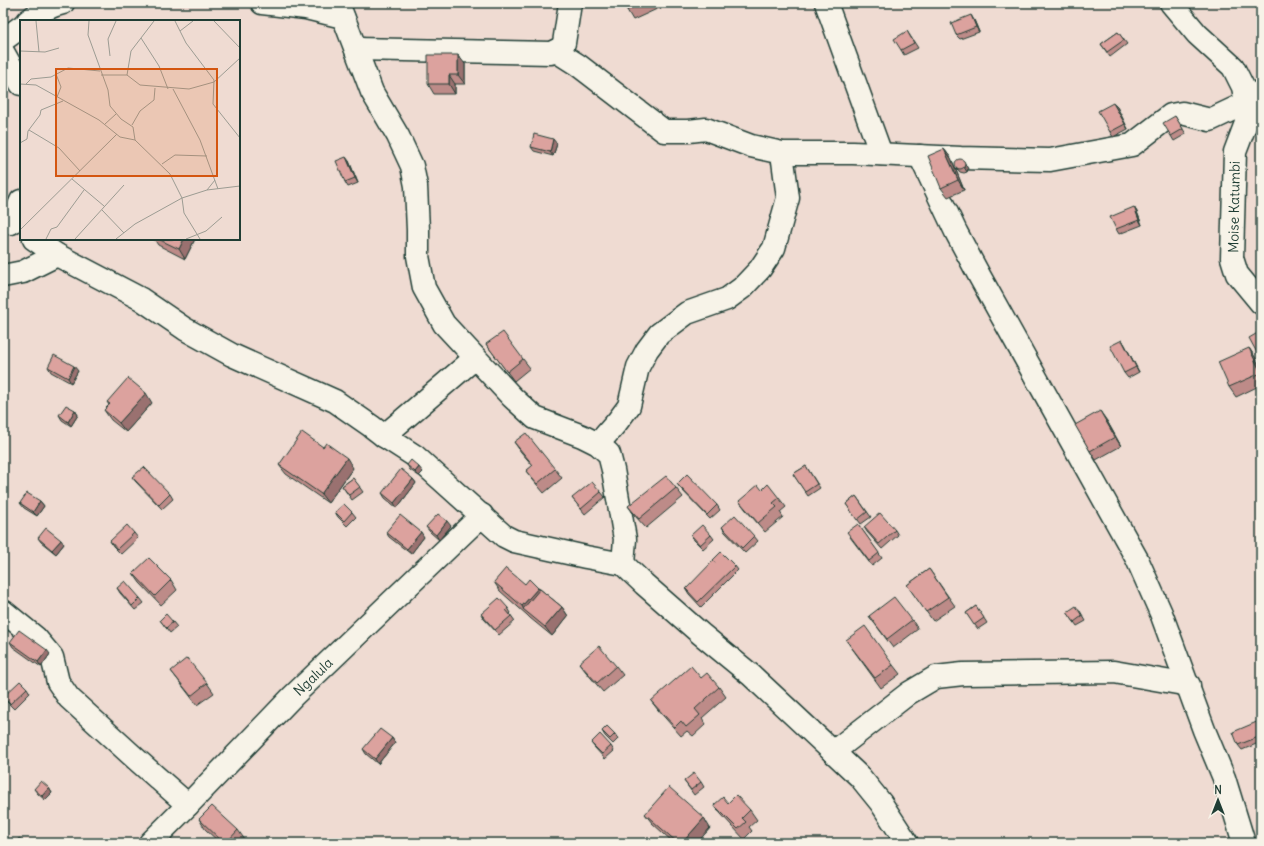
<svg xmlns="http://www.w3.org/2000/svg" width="1264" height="846" viewBox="0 0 1264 846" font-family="Delius,sans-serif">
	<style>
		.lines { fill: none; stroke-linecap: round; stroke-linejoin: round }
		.minor-casing { stroke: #1f3d34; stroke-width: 25 }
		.minor { stroke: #f7f3e8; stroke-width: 22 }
		.wall { fill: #bd8b88; stroke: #1f3d34 }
		.shaded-wall { fill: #9a716f; stroke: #1f3d34 }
		.building { fill: #dca29e; stroke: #1f3d34 }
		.labels { text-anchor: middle; stroke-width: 3; stroke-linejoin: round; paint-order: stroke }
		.street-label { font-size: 14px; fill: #1f3d34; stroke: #f7f3e8 }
		.inset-road { fill: none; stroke: #9c9c93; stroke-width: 1 }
		.view { fill: #d45610; fill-opacity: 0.15; stroke: #d45610; stroke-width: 2 }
		.inset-edge { fill: none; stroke: #1f3d34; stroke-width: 2 }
	</style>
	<rect width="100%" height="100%" fill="#efdbd2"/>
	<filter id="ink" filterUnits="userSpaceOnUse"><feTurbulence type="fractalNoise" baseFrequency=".025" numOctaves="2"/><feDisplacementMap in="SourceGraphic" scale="8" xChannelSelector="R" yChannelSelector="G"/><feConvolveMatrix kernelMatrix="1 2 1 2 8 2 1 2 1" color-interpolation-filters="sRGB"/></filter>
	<g filter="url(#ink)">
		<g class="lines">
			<!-- minor casing -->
			<g class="minor-casing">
				<g id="minor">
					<path d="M262 3 306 8 343 17"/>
					<path d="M338 3 372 92 398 136 412 166 416 186 418 230V256L424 288 444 324 512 397 535 418 582 436 598 444 609 454 613 470 625 539 623 564"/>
					<path d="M826 3 881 154"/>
					<path d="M1171 3 1197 34 1233 67 1243 87 1246 103V123L1235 152 1232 258 1237 274 1261 303"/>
					<path d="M28 21C39 12 49 6 63 3"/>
					<path d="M3 40 21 27"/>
					<path d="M356 49 551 53 561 48 564 43 570 3"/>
					<path d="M556 51 578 65 664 131H689L706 129 751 146 782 153H853L961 158 1050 160 1132 145 1171 115 1182 113 1210 120 1246 103 1261 91"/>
					<path d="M3 52 21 84"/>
					<path d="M920 156 956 232 980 277 1137 559 1161 613 1204 730 1224 778 1244 843"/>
					<path d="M11 223 21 201"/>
					<path d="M34 239 57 255 141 299 185 329 232 355 335 401 371 426 384 436 415 456 504 536 514 541 586 557 623 564 644 584 701 634 751 675 860 777 881 803 907 843"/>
					<path d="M3 276 23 272 57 255"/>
					<path d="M384 436 475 358"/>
					<path d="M598 444 617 422 629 406 638 367 647 350 659 334 687 313 727 299 742 288 760 269 774 248 788 198 782 153"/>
					<path d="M3 611 36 638 52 657 58 682 69 698 136 759 188 805"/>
					<path d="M833 752 909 693 936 677 963 674 1114 672 1189 685"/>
					<path id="s1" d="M150 843 188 805 293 696 482 515"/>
				</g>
			</g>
			<!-- minor -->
			<use href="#minor" class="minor"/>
		</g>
		<!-- wall -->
		<path class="wall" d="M623 3H670L633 20 627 10Z
			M974 20 979 32 960 39 956 35Z
			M907 31 918 48 904 55 901 50Z
			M1118 32 1127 44 1110 57 1101 44Z
			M465 64V84H455V94H434L428 84Z
			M1113 103 1117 107 1128 129 1113 137 1110 132Z
			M1175 116 1186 134 1174 141 1171 136Z
			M557 144 553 156 534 151 531 147Z
			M944 149 951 158 964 190 948 197 941 188Z
			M963 160 968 169 967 172 964 173 960 172 956 167Z
			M349 161 358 183 348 187 345 182Z
			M1134 207 1137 212 1142 225 1119 234 1116 229Z
			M154 239H195L185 259 158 245Z
			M1122 340 1125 345 1139 372 1128 378 1124 373Z
			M486 344 523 359 530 368 514 381Z
			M1249 348 1255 357 1261 369V385L1236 397 1229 387Z
			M48 367 78 371 71 383 51 372Z
			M107 402 152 403 126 432 111 420 104 410 109 405Z
			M75 410 78 415 71 426 62 420 59 415Z
			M1107 421 1121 446 1096 460 1090 451Z
			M514 442 555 469 562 478 544 493 533 480 526 471 533 466 521 452Z
			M279 465 353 468 328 503 286 474Z
			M407 465 423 472 419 476 410 470Z
			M806 466 820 488 808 496 793 474Z
			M132 477 170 494 173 499 162 509 136 482Z
			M353 478 363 492 352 500 342 486Z
			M413 479 416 483 397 508 385 498 382 493Z
			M677 484 717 505 720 510 710 519 681 489Z
			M676 488 683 497 646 528 635 516 628 506Z
			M601 492 605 497 585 514 572 498Z
			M856 496 871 517 861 524 846 504Z
			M779 498 786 507 780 512 783 517 765 532 746 510 739 501Z
			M40 501 44 506 37 516 24 508 20 503Z
			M335 512H352L356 517 347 526 338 517Z
			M858 524 882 558 872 566 850 537Z
			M451 526 439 540 430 532 426 527Z
			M722 527 754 536 758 541 745 553 725 532Z
			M864 527 895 530 898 535 882 549 867 532Z
			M386 532 424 537 411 554 389 537Z
			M134 533 138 538 121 554 113 546 110 541Z
			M691 535H711L714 539 703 549 694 540Z
			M38 538 64 544 56 554 41 542Z
			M735 566 738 570 701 607 689 594 686 589Z
			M929 569 955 606 933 621 907 585Z
			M133 573 171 580 177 590 161 605 140 583Z
			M494 582 525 584 538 588 540 589 562 607 568 616 552 636 530 618 527 615 500 591Z
			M117 588 140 598 144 603 135 610 120 593Z
			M976 606 987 623 978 629 966 613Z
			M508 608 511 613 510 614 515 621 499 635 484 619 481 614Z
			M1080 611 1086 621 1077 626 1067 612Z
			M869 616 912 620 918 629 893 648Z
			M160 620 173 622 177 627 170 633Z
			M846 640 893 665 900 674 881 688Z
			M10 642 50 654 41 667 13 647Z
			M579 663 616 666 623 675 603 692 586 672Z
			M171 671 207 683 214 693 197 705Z
			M701 678 719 687 726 697 702 718 706 724 693 736 687 731 681 736 658 710 651 701Z
			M27 688 30 693 14 709 7 702 3 697Z
			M1261 723V742L1242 750 1238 745Z
			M602 731 615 734 618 739 613 744 605 736Z
			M392 738 395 743 378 764 366 754 363 749Z
			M591 743 611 746 614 751 605 759 595 748Z
			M684 781 701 782 704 787 694 795Z
			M49 788 52 793 45 800 38 794 34 789Z
			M728 803 750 810 757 820 749 827 752 831 744 839 721 814 714 805Z
			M645 814 710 828 697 843H674L652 823Z
			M199 819 238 830 245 840 241 843H220L205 829Z"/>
		<!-- shaded-wall -->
		<path class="shaded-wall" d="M971 15 974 20 979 32 976 27Z
			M458 55 465 64V84L458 75Z
			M449 75 455 84V94L449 84Z
			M1113 103 1117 107 1128 129 1125 124Z
			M553 139 557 144 553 156 550 152Z
			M944 149 951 158 964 190 958 180Z
			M346 157 349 161 358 183 355 178Z
			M963 160 968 169 967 172 964 167Z
			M1134 207 1137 212 1142 225 1139 220Z
			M184 239H195L185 259 179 249Z
			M1122 340 1125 345 1139 372 1136 367Z
			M1249 348 1255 357 1261 369V374Z
			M74 366 78 371 71 383 68 378Z
			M146 393 152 403 126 432 119 423Z
			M75 410 78 415 71 426 68 422Z
			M1100 411 1107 421 1121 446 1115 437Z
			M347 458 353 468 328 503 321 494Z
			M419 467 423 472 419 476 415 472Z
			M413 479 416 483 397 508 394 503Z
			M40 501 44 506 37 516 33 512Z
			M447 521 451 526 439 540 436 535Z
			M421 532 424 537 411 554 407 549Z
			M61 540 64 544 56 554 52 550Z
			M538 588 545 597 524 610 522 606Z
			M562 607 568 616 552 636 545 627Z
			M4 615 7 620 3 626V616Z
			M47 650 50 654 41 667 38 662Z
			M392 738 395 743 378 764 375 759Z
			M49 788 52 793 45 800 42 796Z
			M704 818 710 828 697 843H682Z"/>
		<!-- building -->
		<path class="building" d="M623 3H643L627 10Z
			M971 15 976 27 956 35 951 23Z
			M907 31 914 43 901 50 894 39Z
			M1118 32 1124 40 1107 52 1101 44Z
			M428 55H458V75H449V84H428Z
			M1113 103 1125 124 1110 132 1098 111Z
			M1175 116 1183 129 1171 136 1163 123Z
			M534 134 553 139 550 152 531 147Z
			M944 149 958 180 941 188 928 156Z
			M346 157 355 178 345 182 336 161Z
			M955 164a5 5 0 1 1 10 0a5 5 0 1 1-10 0Z
			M1134 207 1139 220 1116 229 1110 217Z
			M158 239H184L179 249Z
			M1261 331V360L1249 338Z
			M503 332 523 359 507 372 486 344Z
			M1122 340 1136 367 1124 373 1110 346Z
			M1249 348 1261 373 1229 387 1218 362Z
			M54 355 74 366 68 378 48 367Z
			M128 378 146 393 119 423 104 410 110 404 107 402Z
			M66 405 75 410 68 422 59 415Z
			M1100 411 1115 437 1090 451 1075 425Z
			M302 432 323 447 326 443 347 458 321 494 279 465Z
			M526 433 555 469 537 484 526 471 533 465 514 442Z
			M411 460 419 467 415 472 407 465Z
			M806 466 817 484 805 492 793 474Z
			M144 467 170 494 159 505 132 477Z
			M401 469 413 479 394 503 382 493Z
			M687 474 717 505 707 515 677 484Z
			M666 476 676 488 639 519 628 506Z
			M353 478 360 487 349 495 342 486Z
			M592 482 601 492 581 509 572 498Z
			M768 484 779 498 773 503 777 507 758 523 739 501 758 485 762 490Z
			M27 493 40 501 33 512 20 503Z
			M856 496 867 512 857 520 846 504Z
			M344 504 352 512 344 521 335 512Z
			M880 513 895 530 879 544 864 527Z
			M438 514 447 521 436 535 426 527Z
			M400 515 421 532 407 549 386 532Z
			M735 515 754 536 742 548 722 527Z
			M858 524 879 553 869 561 847 532Z
			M127 525 134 533 117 549 110 541Z
			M702 525 711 535 700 545 691 535Z
			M46 528 61 540 52 550 38 538Z
			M721 552 735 566 698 602 686 589 713 561 715 563 713 560Z
			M149 558 171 580 155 596 133 573Z
			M506 568 525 584 529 579 538 588 522 606 494 582Z
			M929 569 948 597 926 612 907 585Z
			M125 581 140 598 132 606 117 588Z
			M540 589 562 607 545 627 523 609Z
			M894 597 912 620 887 639 869 616Z
			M499 598 508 608 506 610 511 616 495 630 481 614Z
			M976 606 984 618 974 625 966 613Z
			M1076 606 1082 616 1074 622 1067 612Z
			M166 614 173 622 166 628 160 620Z
			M865 626 893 665 875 678 846 640Z
			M19 630 47 650 38 662 10 642Z
			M599 646 616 666 597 683 579 663Z
			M187 658 207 683 191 696 171 671Z
			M691 666 701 678 707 673 719 687 695 709 700 715 686 727 681 721 675 727 651 701Z
			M20 681 27 688 10 704 3 697Z
			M1259 721 1261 725V736L1238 745 1233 732Z
			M607 726 615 734 610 739 602 731Z
			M380 729 392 738 375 759 363 749Z
			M600 734 611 746 602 754 591 743Z
			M694 773 701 782 691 790 684 781Z
			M41 781 49 788 42 796 34 789Z
			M669 787 704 818 682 843H678L645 814Z
			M736 795 750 810 742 818 746 822 738 829 714 805 723 797 728 803Z
			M212 806 238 830 226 843H224L199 819Z
			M19 838 27 843H16Z"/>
	</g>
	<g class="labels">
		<!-- street labels -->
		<g class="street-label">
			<text transform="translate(1234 207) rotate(-89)" y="5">Moise Katumbi</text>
			<text dy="5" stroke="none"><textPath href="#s1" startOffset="233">Ngalula</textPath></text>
		</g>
	</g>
	<!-- overview -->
	<g transform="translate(20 20)">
		<rect width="220" height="220" fill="#efdbd2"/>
		<path class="inset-road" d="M16 1 19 32M69 1 68 15 88 70 90 86 101 99 113 107 115 120M155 1 166 23 194 60 193 84 220 118M194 1 220 28M160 11 173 1M121 18 139 46 148 69M0 31 25 32 39 28M90 36 88 19 96 1M36 54 41 67 37 77M81 55H107L111 31 134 1M107 55 120 65 169 69 194 62 220 38M0 64 16 65 79 100 100 117 115 120 150 154 162 178 164 193 180 219M6 64 11 59 31 57 48 48 80 51M153 69 180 120 198 169M85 104 96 94M112 105 120 91 134 80 135 68M9 110 39 128 60 151M0 123 7 119 8 111 20 95 21 90 43 81M142 144 155 135 187 136M52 159 84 186M187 170 195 160M82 190 104 213M0 210 97 114M26 219 31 209 37 207 64 170M55 219 104 165M96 219 115 204 162 178 187 170 220 166M166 219 186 211 202 197"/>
		<path class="view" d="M36 49H197V156H36Z"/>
		<rect width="220" height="220" class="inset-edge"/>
	</g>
	<!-- margin -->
	<rect width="1264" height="846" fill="none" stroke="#f7f3e8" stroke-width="16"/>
	<rect x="8" y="8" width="1248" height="830" fill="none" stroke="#1f3d34" stroke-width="1.5" filter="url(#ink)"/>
	<!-- north arrow -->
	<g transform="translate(1218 800)" stroke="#f7f3e8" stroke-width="3" paint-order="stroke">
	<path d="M0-3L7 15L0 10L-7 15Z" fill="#1f3d34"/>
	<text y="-6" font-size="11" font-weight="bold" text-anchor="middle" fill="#1f3d34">N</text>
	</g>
</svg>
